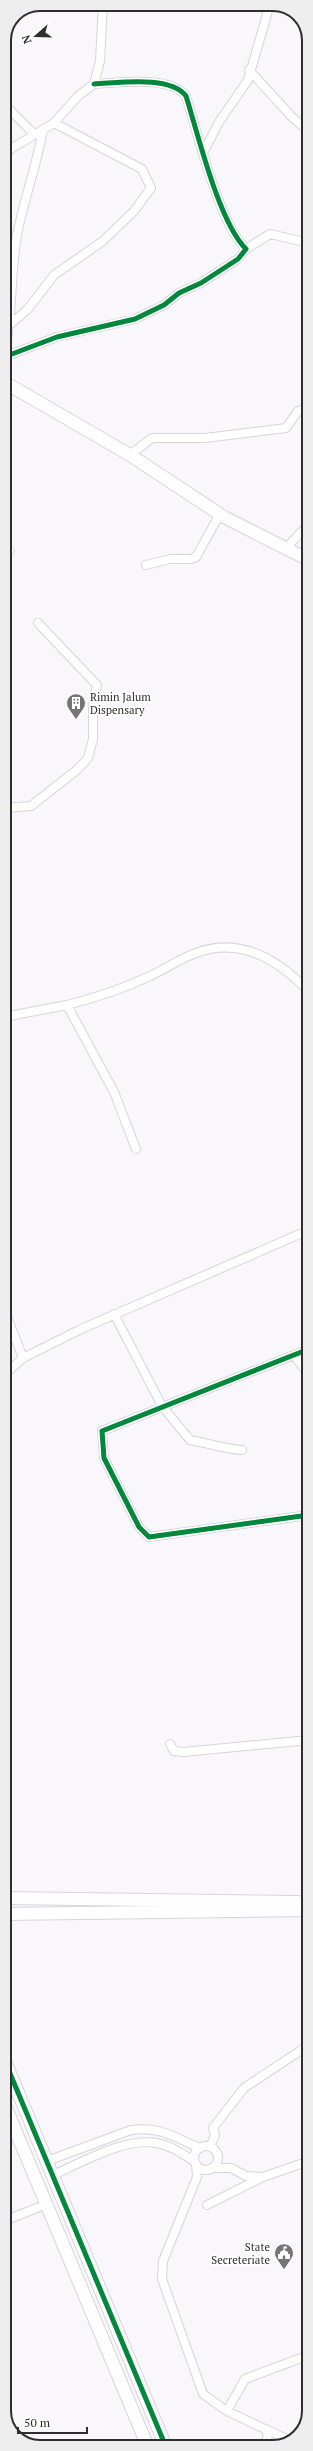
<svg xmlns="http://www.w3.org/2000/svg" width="313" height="2451" viewBox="0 0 313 2451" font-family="'PT Serif',serif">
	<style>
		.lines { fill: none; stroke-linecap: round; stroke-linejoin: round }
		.street-casing { stroke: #d6d5d8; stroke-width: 10 }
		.secondary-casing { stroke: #d6d5d8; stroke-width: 14 }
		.street { stroke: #fefefe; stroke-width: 8 }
		.secondary { stroke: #fefefe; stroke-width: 12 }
		.cycleway-casing { stroke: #fff; stroke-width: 8 }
		.cycleway { stroke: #00873e; stroke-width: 5 }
		.labels { text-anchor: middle; stroke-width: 3.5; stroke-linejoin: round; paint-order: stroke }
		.poi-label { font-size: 11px; fill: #2e2d2f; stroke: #fff; text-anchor: start }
		.rim { fill: none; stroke: #2e2d2f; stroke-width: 2 }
	</style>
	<rect width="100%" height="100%" fill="#f9f7fb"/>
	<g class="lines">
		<!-- street casing -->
		<g class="street-casing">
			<path id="street" d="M249 70 292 117 306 129
				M4 104 34 134
				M204 151 219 122 248 80 270 4
				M4 153 54 123 78 96 94 84 100 61 103 4
				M246 249 270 234 309 243
				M8 326 28 309 54 275 103 241 134 211 151 188 142 169 54 123
				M4 356C13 317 10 275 17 235 24 199 37 165 43 129
				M4 357 57 337 135 319 164 305 179 293 201 283 238 259 246 249C219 223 198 134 186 96 170 75 119 83 94 84
				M130 455 152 438H205L286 428 298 411 309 408
				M286 548 309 524
				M4 551H10
				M146 565 170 559H191L196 557 220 514
				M4 808 31 806 78 769 88 758 93 739V707L97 685 38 623
				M67 1005C95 998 122 989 148 977 164 970 179 959 196 953 241 936 279 960 309 992
				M4 1017 67 1005 114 1092 136 1149
				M4 1309 23 1358
				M114 1314 162 1406 190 1440C208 1443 224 1449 242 1450
				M309 1349 102 1431 104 1458 139 1527 149 1537 309 1515
				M294 1355 309 1375
				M4 1375 23 1358 79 1330 309 1230
				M170 1744 174 1751 184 1752 309 1740
				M194 2158a12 12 0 1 1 24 0a12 12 0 1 1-24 0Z
				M210 2147 215 2135 213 2128 244 2088 309 2045
				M47 2161 131 2130C159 2126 174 2137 200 2148
				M196 2164 197 2177 163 2261 162 2279 203 2394 227 2411 265 2429 268 2435 264 2447
				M211 2168H231L246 2176 263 2177
				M53 2175C81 2163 125 2137 156 2143 170 2145 183 2154 195 2162
				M207 2205 263 2177 309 2161
				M4 2221 47 2204
				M227 2411 245 2379 309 2355
				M265 2429 289 2440"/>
		</g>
		<!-- secondary casing -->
		<g class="secondary-casing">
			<path id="secondary" d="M4 382 130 455 224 517 309 560
				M4 1898 298 1902
				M4 1914 309 1910
				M4 2059 166 2447
				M4 2103 148 2447"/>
		</g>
		<!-- street -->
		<use href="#street" class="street"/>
		<!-- secondary -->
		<use href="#secondary" class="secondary"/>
		<!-- cycleway casing -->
		<g class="cycleway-casing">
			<path id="cycleway" d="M4 357 57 337 135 319 164 305 179 293 201 283 238 259 246 249C219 223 198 134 186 96 170 75 119 83 94 84
				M309 1349 102 1431 104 1458 139 1527 149 1537 309 1515
				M4 2059 166 2447"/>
		</g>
		<!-- cycleway -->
		<use href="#cycleway" class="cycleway"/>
	</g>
	<!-- icons -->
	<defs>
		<g id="building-pin" transform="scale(1)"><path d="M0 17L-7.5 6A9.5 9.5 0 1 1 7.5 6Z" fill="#757476" stroke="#fff"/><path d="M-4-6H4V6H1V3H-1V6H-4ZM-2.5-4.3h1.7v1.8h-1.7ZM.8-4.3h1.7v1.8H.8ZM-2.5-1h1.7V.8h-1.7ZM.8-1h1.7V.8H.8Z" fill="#fff"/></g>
		<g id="civic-pin" transform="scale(1)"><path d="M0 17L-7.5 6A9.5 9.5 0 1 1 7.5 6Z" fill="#757476" stroke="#fff"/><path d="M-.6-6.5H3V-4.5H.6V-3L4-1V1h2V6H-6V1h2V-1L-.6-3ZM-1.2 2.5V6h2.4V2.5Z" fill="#fff"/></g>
	</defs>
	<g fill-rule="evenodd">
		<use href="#building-pin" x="76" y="703"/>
		<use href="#civic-pin" x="284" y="2253"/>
	</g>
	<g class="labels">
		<!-- poi labels -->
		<g class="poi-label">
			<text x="90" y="701">Rimin Jalum<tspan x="90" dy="13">Dispensary</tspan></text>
			<text x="270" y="2251" text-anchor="end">State<tspan x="270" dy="13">Secreteriate</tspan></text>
		</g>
	</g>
	<!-- crop -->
	<path d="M0 0H313V2451H0ZM40 11H273A29 29 0 0 1 302 40V2411A29 29 0 0 1 273 2440H40A29 29 0 0 1 11 2411V40A29 29 0 0 1 40 11Z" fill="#eee" fill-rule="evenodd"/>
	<path class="rim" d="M40 11H273A29 29 0 0 1 302 40V2411A29 29 0 0 1 273 2440H40A29 29 0 0 1 11 2411V40A29 29 0 0 1 40 11Z"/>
	<!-- north arrow -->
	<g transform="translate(36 36) rotate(250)" stroke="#ffffff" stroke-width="3" paint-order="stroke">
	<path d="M0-3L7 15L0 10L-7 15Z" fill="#2e2d2f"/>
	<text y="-6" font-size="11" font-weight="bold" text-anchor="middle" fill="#2e2d2f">N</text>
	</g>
	<!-- scale -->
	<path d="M18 2427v6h69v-6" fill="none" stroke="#2e2d2f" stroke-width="2"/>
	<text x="24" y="2427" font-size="12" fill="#2e2d2f" stroke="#ffffff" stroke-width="3" paint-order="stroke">50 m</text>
</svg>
